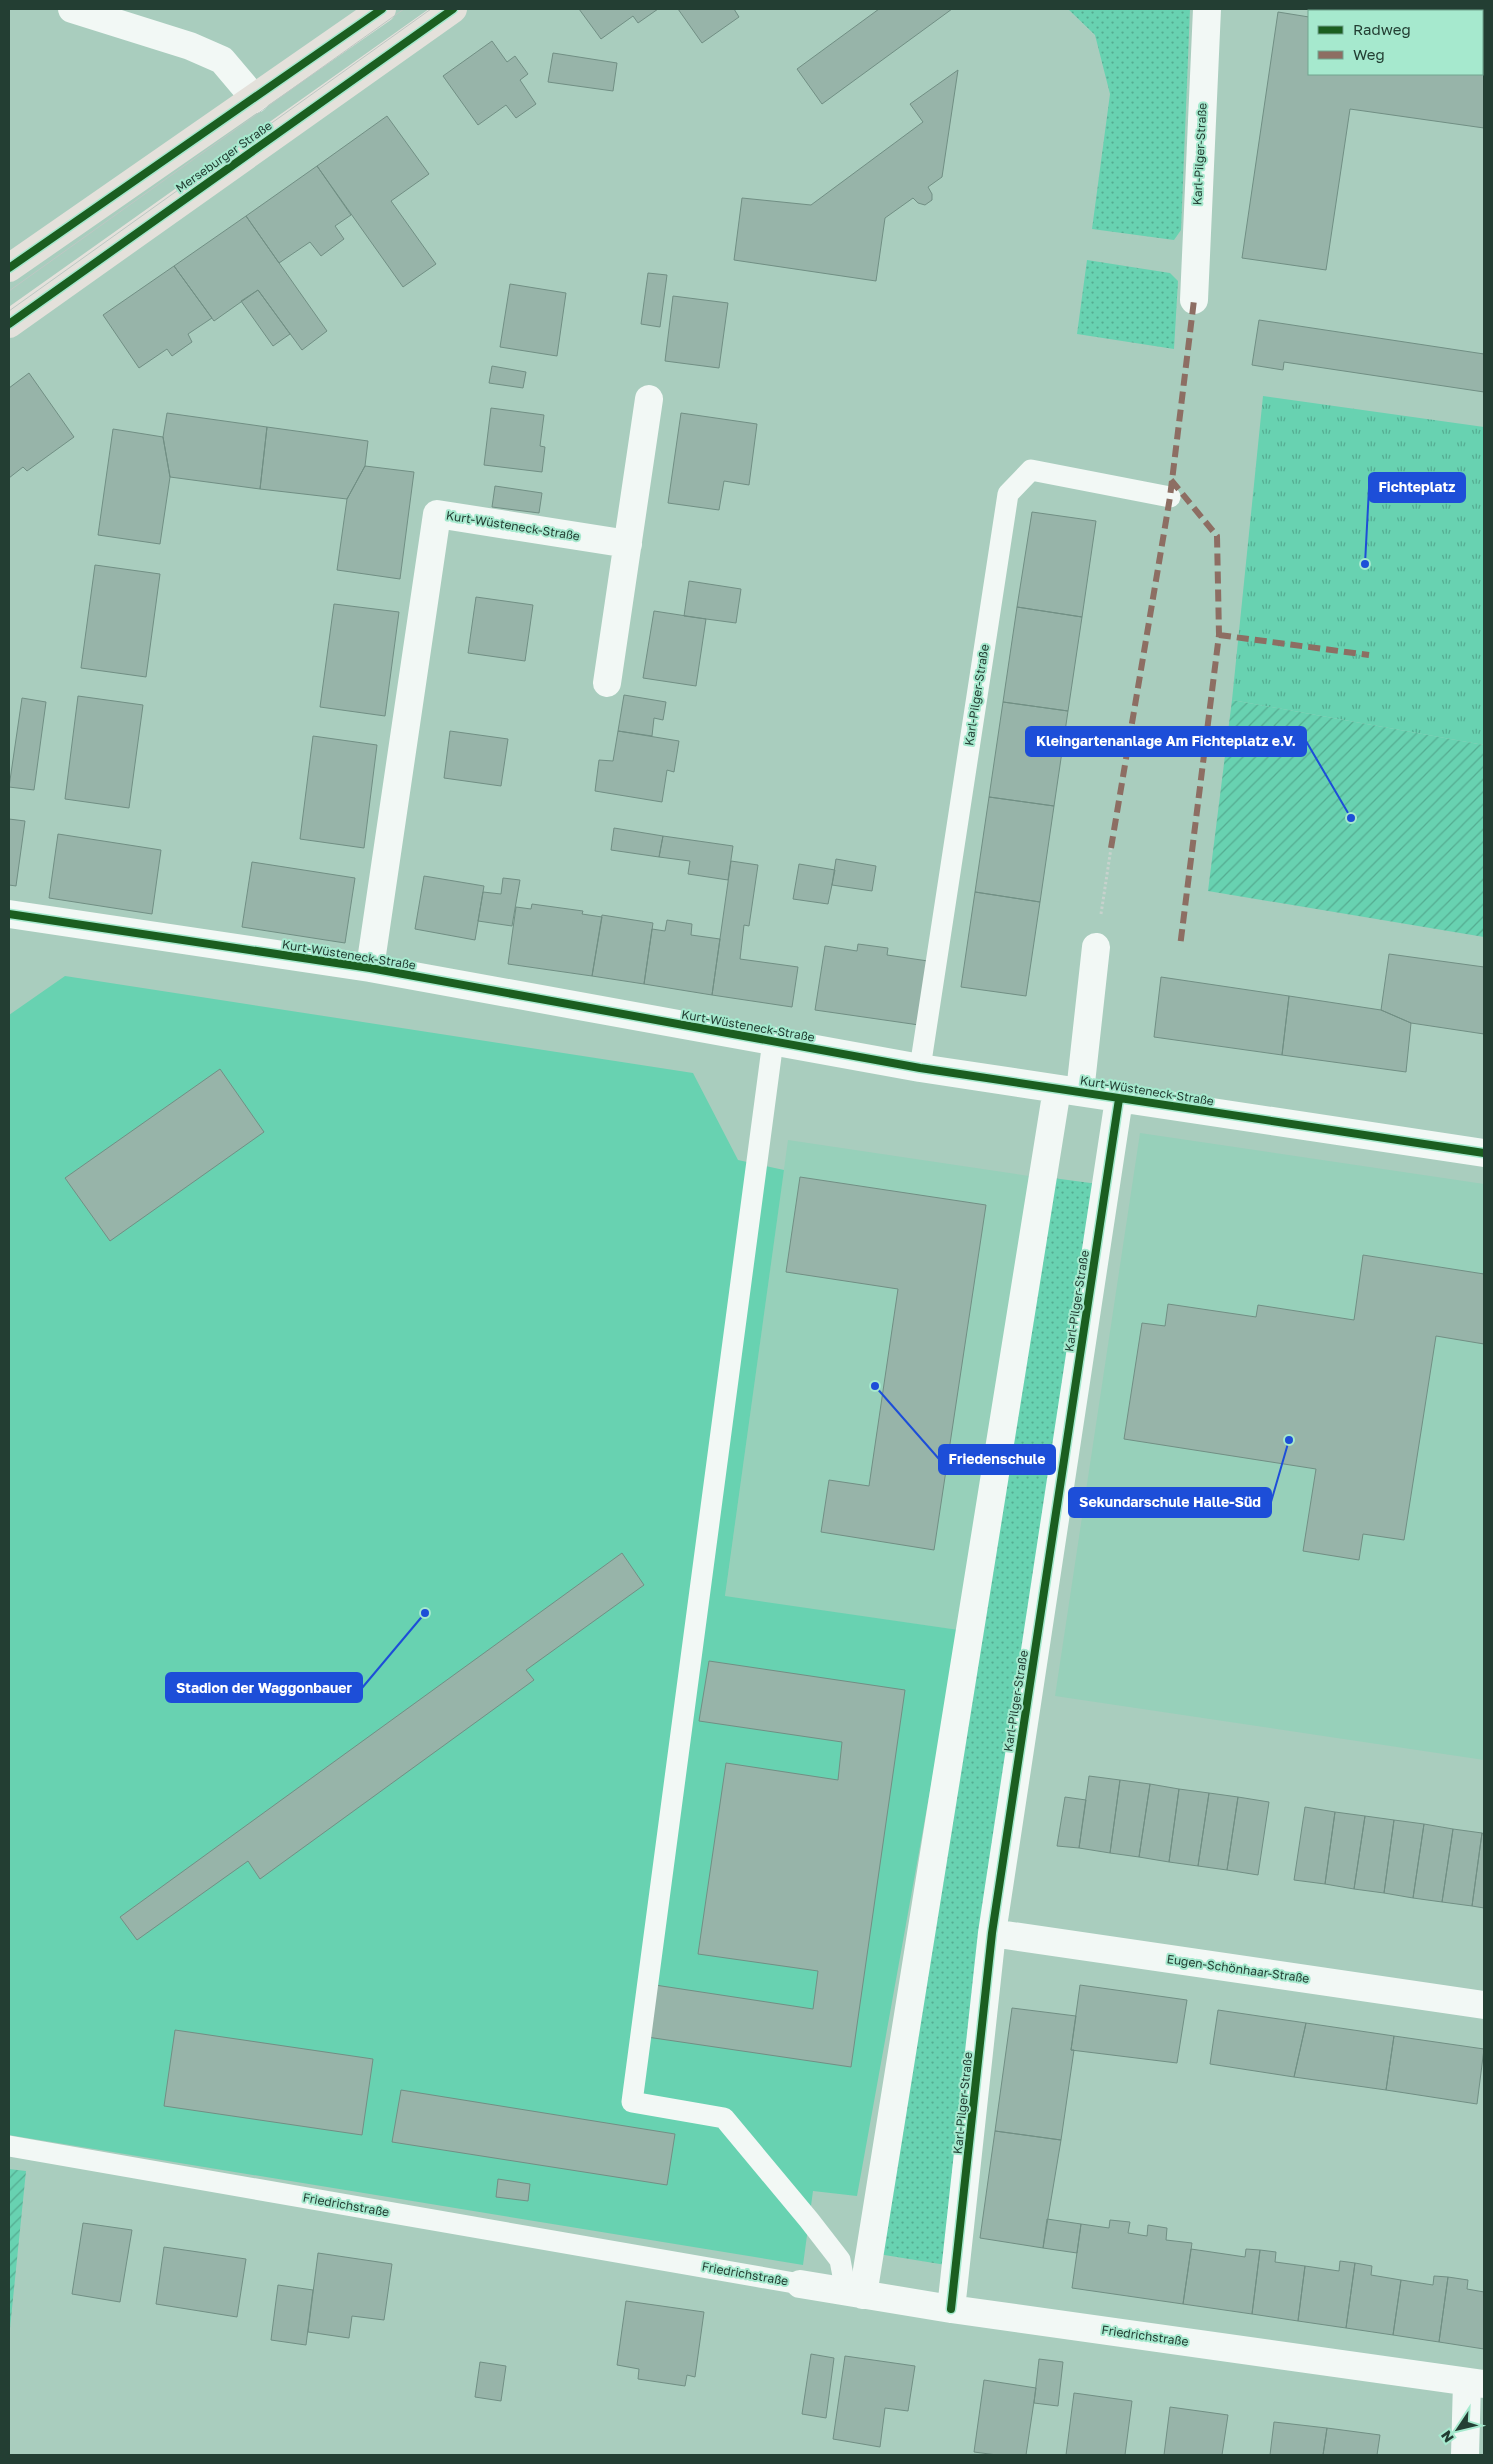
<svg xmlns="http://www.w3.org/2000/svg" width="1493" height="2464" viewBox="0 0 1493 2464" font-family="'Golos Text',sans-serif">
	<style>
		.built { fill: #97d0ba }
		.grass { fill: url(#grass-dots) }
		.park { fill: url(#park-tufts) }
		.garden { fill: url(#garden-furrows) }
		.pitch { fill: #68d2b1 }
		.building { fill: #97b4a9; stroke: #718f84 }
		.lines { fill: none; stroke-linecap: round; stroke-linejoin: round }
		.path { stroke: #c7d2cd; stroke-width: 3; stroke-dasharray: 2.5 2.5; stroke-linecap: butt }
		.service { stroke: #f2f8f5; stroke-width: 21 }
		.minor { stroke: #f2f8f5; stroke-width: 28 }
		.primary { stroke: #e4e1db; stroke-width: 28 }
		.tram { stroke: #bdc7c3; stroke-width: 1 }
		.quiet { stroke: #8d6e63; stroke-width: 6; stroke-dasharray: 12 6; stroke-linecap: butt }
		.cycleway-casing { stroke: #a6e9ce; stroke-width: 11 }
		.cycleway { stroke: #1b5e20; stroke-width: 8 }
		.labels { text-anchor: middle; stroke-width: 4; stroke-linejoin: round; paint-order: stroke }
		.street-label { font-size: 12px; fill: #233e33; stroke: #a6e9ce }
		.leader { fill: none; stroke: #1d4ed8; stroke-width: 2 }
		.callout-dot { fill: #1d4ed8; stroke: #a6e9ce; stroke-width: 2 }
		.callout { fill: #1d4ed8; stroke: #1d4ed8; stroke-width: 2 }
		.callout-label { font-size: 14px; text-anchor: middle; font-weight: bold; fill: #fff }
	</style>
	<defs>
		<pattern id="grass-dots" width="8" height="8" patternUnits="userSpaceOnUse" patternTransform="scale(1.25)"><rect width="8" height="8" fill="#68d2b1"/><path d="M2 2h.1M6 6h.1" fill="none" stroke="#55ac91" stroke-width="1.8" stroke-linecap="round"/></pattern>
		<pattern id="park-tufts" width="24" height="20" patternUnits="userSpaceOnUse" patternTransform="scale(1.25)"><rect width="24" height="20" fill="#68d2b1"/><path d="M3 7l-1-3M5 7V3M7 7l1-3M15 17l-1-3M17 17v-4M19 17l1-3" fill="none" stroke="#55ac91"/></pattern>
		<pattern id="garden-furrows" width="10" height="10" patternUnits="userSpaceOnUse" patternTransform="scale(1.25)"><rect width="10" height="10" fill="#68d2b1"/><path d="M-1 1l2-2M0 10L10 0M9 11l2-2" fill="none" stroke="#55ac91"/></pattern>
	</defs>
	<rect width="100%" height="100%" fill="#a9cdbe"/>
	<!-- built -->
	<path class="built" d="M1140 1133 1484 1184V1760L1055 1696Z
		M788 1140 1029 1176 959 1630 725 1597Z"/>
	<!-- grass -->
	<path class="grass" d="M1068 9H1190L1181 230 1174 240 1092 229 1110 94 1095 35Z
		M1087 260 1170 273 1178 281 1174 349 1077 334Z
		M1053 1178 1098 1184 946 2265 872 2253Z"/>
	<!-- park -->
	<path class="park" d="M1263 396 1484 427V745L1232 700Z"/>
	<!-- garden -->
	<path class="garden" d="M1232 700 1484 745V937L1208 891Z
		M9 2169 26 2171 9 2338Z"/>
	<!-- pitch -->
	<path class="pitch" d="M65 976 693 1073 738 1160 784 1170 725 1596 959 1630 857 2196 813 2191 803 2265 9 2135V1015Z"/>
	<!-- building -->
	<path class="building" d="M579 9H658L638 23 633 16 601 39Z
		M678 9H734L739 17 702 43Z
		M879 9H952L822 104 797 69Z
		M1278 12 1309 17V74H1482V43H1484V128L1350 109 1326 270 1242 258Z
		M492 41 507 62 515 56 528 74 520 80 536 104 516 118 506 105 478 125 443 76Z
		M553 53 617 63 613 91 548 82Z
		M958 70 942 177 928 187 932 194V200L925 205 918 203 913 198 885 218 876 281 734 260 742 198 811 205 923 122 910 104Z
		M387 116 429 174 391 201 436 264 403 287 317 166Z
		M317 166 351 215 335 226 344 239 321 256 310 242 279 263 246 216Z
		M246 216 327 331 302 350 258 290 214 321 174 266Z
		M174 266 212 318 188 334 192 342 172 356 167 349 139 368 103 315Z
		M648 273 667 275 660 327 641 324Z
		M510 284 566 293 557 356 500 347Z
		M258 290 290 334 273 346 241 301Z
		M673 296 728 303 719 368 665 361Z
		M1259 320 1484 354V392L1284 362 1283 370 1252 365Z
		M492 366 526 372 523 388 489 383Z
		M29 373 74 437 27 471 23 467 9 478V388Z
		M491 408 544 415 540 446 545 447 542 472 484 465Z
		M167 413 267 427 260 489 170 477 163 437Z
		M681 413 757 424 749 485 724 481 719 510 668 503Z
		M267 427 368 441 365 466 347 499 260 489Z
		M113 429 163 437 170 477 160 544 98 535Z
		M365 466 414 472 400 579 337 570 347 499Z
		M495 486 542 493 539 513 492 507Z
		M1032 512 1096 521 1082 617 1017 607Z
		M95 565 160 574 146 677 81 668Z
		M689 581 741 589 736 623 684 616Z
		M476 597 533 605 525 661 468 653Z
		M334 604 399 612 385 716 320 707Z
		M1017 607 1082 617 1068 711 1003 702Z
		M654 611 706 619 696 686 643 678Z
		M624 695 666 702 663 720 654 718 652 736 618 731Z
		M78 696 143 705 129 808 65 799Z
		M22 698 46 702 34 790 9 787Z
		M1003 702 1068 711 1054 806 989 797Z
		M450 731 508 739 501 786 444 778Z
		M618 731 679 741 674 772 667 770 662 802 595 791 599 760 613 761Z
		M313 736 377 745 364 848 300 839Z
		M989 797 1054 806 1040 902 975 892Z
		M9 819 25 821 16 886 9 885Z
		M614 828 663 836 659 857 611 850Z
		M58 834 161 850 152 914 49 898Z
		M663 836 733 846 728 880 688 874 690 861 659 857Z
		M836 859 876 866 872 891 832 885Z
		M731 861 758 865 749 926 744 925 740 959 798 967 792 1007 712 995Z
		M252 862 355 878 345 943 242 927Z
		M799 864 835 870 828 904 793 899Z
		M424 876 484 886 475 940 415 929Z
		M503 878 520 880 512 926 478 921 483 892 501 894Z
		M975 892 1040 902 1026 996 961 987Z
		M532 904 583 911 582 914 602 917 592 976 508 964 516 907 531 909Z
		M602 915 653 923 644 984 592 976Z
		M667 920 692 924 691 935 720 939 712 995 644 984 652 929 665 931Z
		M858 944 888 948 887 955 928 961 919 1025 815 1010 825 946 857 951Z
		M1389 954 1484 967V1034L1411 1023 1381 1010Z
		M1161 977 1289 996 1282 1055 1154 1037Z
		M1289 996 1381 1010 1411 1023 1406 1072 1282 1055Z
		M220 1069 264 1132 110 1241 65 1178Z
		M800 1177 986 1205 934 1550 821 1532 829 1480 869 1486 898 1289 786 1272Z
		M1363 1255 1484 1274V1344L1436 1336 1404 1540 1363 1534 1359 1560 1303 1551 1316 1469 1124 1439 1142 1323 1165 1326 1168 1304 1256 1317 1258 1305 1354 1320Z
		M622 1553 644 1585 526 1670 534 1680 260 1879 248 1861 137 1940 120 1917Z
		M709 1661 905 1690 851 2067 647 2037 655 1985 813 2009 818 1971 698 1954 726 1763 838 1780 842 1742 699 1721Z
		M1089 1776 1120 1780 1110 1853 1079 1848Z
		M1120 1780 1150 1784 1139 1857 1110 1853Z
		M1150 1784 1179 1789 1169 1862 1139 1857Z
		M1179 1789 1209 1793 1198 1866 1169 1862Z
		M1209 1793 1238 1797 1227 1870 1198 1866Z
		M1065 1797 1086 1800 1079 1848 1057 1846Z
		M1238 1797 1269 1802 1258 1875 1227 1870Z
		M1305 1807 1335 1812 1325 1884 1294 1880Z
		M1335 1812 1365 1816 1354 1889 1325 1884Z
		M1365 1816 1394 1820 1384 1893 1354 1889Z
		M1394 1820 1424 1824 1413 1898 1384 1893Z
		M1424 1824 1453 1829 1442 1902 1413 1898Z
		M1453 1829 1482 1833 1472 1906 1442 1902Z
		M1482 1833 1484 1834V1908L1472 1906Z
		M1080 1985 1187 2000 1177 2063 1071 2050Z
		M1012 2008 1076 2016 1071 2050H1074L1061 2140 995 2131Z
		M1218 2010 1306 2023 1294 2077 1210 2064Z
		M1306 2023 1394 2036 1386 2090 1294 2077Z
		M175 2030 373 2059 362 2135 164 2106Z
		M1394 2036 1484 2049 1477 2104 1386 2090Z
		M401 2090 675 2134 667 2185 392 2142Z
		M995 2131 1061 2140 1043 2248 980 2238Z
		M498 2179 530 2184 528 2201 496 2197Z
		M1047 2219 1081 2224 1077 2253 1043 2248Z
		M1110 2220 1130 2222 1128 2233 1147 2236 1148 2225 1167 2228 1166 2240 1192 2243 1183 2304 1072 2288 1081 2224 1109 2228Z
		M83 2223 132 2230 120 2302 72 2294Z
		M164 2247 246 2259 237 2317 156 2304Z
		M1191 2249 1245 2257 1246 2249 1260 2250 1252 2314 1183 2304Z
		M1260 2250 1276 2252 1275 2262 1305 2266 1298 2321 1252 2314Z
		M318 2253 392 2264 384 2320 352 2316 349 2338 308 2332Z
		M1340 2261 1355 2263 1346 2328 1298 2321 1305 2266 1339 2271Z
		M1355 2263 1372 2266 1371 2275 1401 2280 1393 2335 1346 2328Z
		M1434 2276 1448 2277 1439 2342 1393 2335 1401 2280 1433 2285Z
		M1448 2277 1468 2280 1467 2289 1484 2292V2349L1439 2342Z
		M278 2285 313 2290 306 2345 271 2340Z
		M626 2301 704 2312 695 2377 687 2375 685 2386 638 2379 639 2369 617 2365Z
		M811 2354 834 2358 826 2418 802 2414Z
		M845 2356 915 2366 908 2411 885 2408 880 2447 833 2439Z
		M1039 2359 1063 2362 1058 2406 1034 2403Z
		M480 2362 506 2366 501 2401 475 2397Z
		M984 2380 1036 2388 1026 2455H997L974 2452Z
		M1074 2393 1132 2401 1125 2455H1066Z
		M1170 2407 1228 2415 1222 2455H1164Z
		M1274 2422 1327 2428 1323 2455H1270Z
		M1327 2428 1380 2435 1377 2455H1323Z"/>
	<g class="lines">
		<!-- path -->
		<path class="path" d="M1101 914 1111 848"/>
		<!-- service -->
		<path class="service" d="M773 1041 632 2102 724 2118 809 2220 840 2260 846 2292
			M920 1068 1008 494 1031 470 1170 497
			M9 2146 800 2284"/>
		<!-- minor -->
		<path class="minor" d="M72 9 190 46 222 60 255 99
			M1194 300 1207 9
			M607 683 649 399
			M9 914 370 968 920 1068 1484 1153
			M370 968 437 514 628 544
			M1080 1092 1096 947
			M992 1933 1484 2005
			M800 2284 951 2309 1484 2384
			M863 2295 1057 1089
			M951 2309 992 1933 1119 1099
			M1465 2455 1467 2382"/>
		<!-- primary -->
		<path class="primary" d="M9 268 382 9
			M9 324 453 9"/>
		<!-- tram -->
		<path class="tram" d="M9 291 404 9
			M9 311 431 9"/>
		<!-- quiet -->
		<path class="quiet" d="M1171 480 1217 536 1219 635 1180 947
			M1219 635 1369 655
			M1111 848 1170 497 1194 300"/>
		<!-- cycleway casing -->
		<g class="cycleway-casing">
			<path id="cycleway" d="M9 268 382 9
				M9 324 453 9
				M9 914 370 968 920 1068 1484 1153
				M951 2309 992 1933 1119 1099"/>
		</g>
		<!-- cycleway -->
		<use href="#cycleway" class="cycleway"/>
	</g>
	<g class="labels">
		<!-- street labels -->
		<g class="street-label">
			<text transform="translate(1200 154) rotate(-87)" y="4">Karl-Pilger-Straße</text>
			<text transform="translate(224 157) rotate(-35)" y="4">Merseburger Straße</text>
			<text transform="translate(513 526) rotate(9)" y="4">Kurt-Wüsteneck-Straße</text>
			<text transform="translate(977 695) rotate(-81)" y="4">Karl-Pilger-Straße</text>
			<text transform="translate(349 955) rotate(9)" y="4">Kurt-Wüsteneck-Straße</text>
			<text transform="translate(748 1026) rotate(10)" y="4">Kurt-Wüsteneck-Straße</text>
			<text transform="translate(1147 1091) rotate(9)" y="4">Kurt-Wüsteneck-Straße</text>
			<text transform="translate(1077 1301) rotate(-81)" y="4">Karl-Pilger-Straße</text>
			<text transform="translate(1016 1701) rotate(-81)" y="4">Karl-Pilger-Straße</text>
			<text transform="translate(1238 1969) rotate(8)" y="4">Eugen-Schönhaar-Straße</text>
			<text transform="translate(963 2103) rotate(-84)" y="4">Karl-Pilger-Straße</text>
			<text transform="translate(346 2205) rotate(10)" y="4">Friedrichstraße</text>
			<text transform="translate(745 2274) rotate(10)" y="4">Friedrichstraße</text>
			<text transform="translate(1145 2336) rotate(8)" y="4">Friedrichstraße</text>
		</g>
	</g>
	<!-- callouts -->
	<path class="leader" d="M1365 564L1369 488M1351 818L1306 741M875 1386L939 1459M1289 1440L1271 1502M425 1613L362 1688"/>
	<g class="callout-dot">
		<circle cx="1365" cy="564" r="5"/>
		<circle cx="1351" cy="818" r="5"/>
		<circle cx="875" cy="1386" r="5"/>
		<circle cx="1289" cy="1440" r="5"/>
		<circle cx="425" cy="1613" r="5"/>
	</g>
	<g class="callout">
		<rect x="1369" y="473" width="96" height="29" rx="5"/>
		<rect x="1026" y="727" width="280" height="29" rx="5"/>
		<rect x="939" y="1445" width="116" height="29" rx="5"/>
		<rect x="1069" y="1488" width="202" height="29" rx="5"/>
		<rect x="166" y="1673" width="196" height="29" rx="5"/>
	</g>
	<g class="callout-label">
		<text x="1417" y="492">Fichteplatz</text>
		<text x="1166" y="746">Kleingartenanlage Am Fichteplatz e.V.</text>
		<text x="997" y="1464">Friedenschule</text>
		<text x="1170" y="1507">Sekundarschule Halle-Süd</text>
		<text x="264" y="1693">Stadion der Waggonbauer</text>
	</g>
	<!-- border -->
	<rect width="1493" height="2464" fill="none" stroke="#233e33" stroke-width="20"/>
	<!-- legend -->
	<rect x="1308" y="10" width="175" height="65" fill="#a6e9ce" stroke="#72a590"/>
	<rect x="1318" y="26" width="25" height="8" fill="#1b5e20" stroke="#72a590"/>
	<text x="1353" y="35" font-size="15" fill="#233e33">Radweg</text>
	<rect x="1318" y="51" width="25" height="8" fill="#8d6e63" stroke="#72a590"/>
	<text x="1353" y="60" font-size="15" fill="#233e33">Weg</text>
	<!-- north arrow -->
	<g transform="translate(1458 2429) rotate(235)" stroke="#a6e9ce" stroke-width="4" paint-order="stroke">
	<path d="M0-4L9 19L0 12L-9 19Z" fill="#233e33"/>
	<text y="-8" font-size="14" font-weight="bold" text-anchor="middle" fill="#233e33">N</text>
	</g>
</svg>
